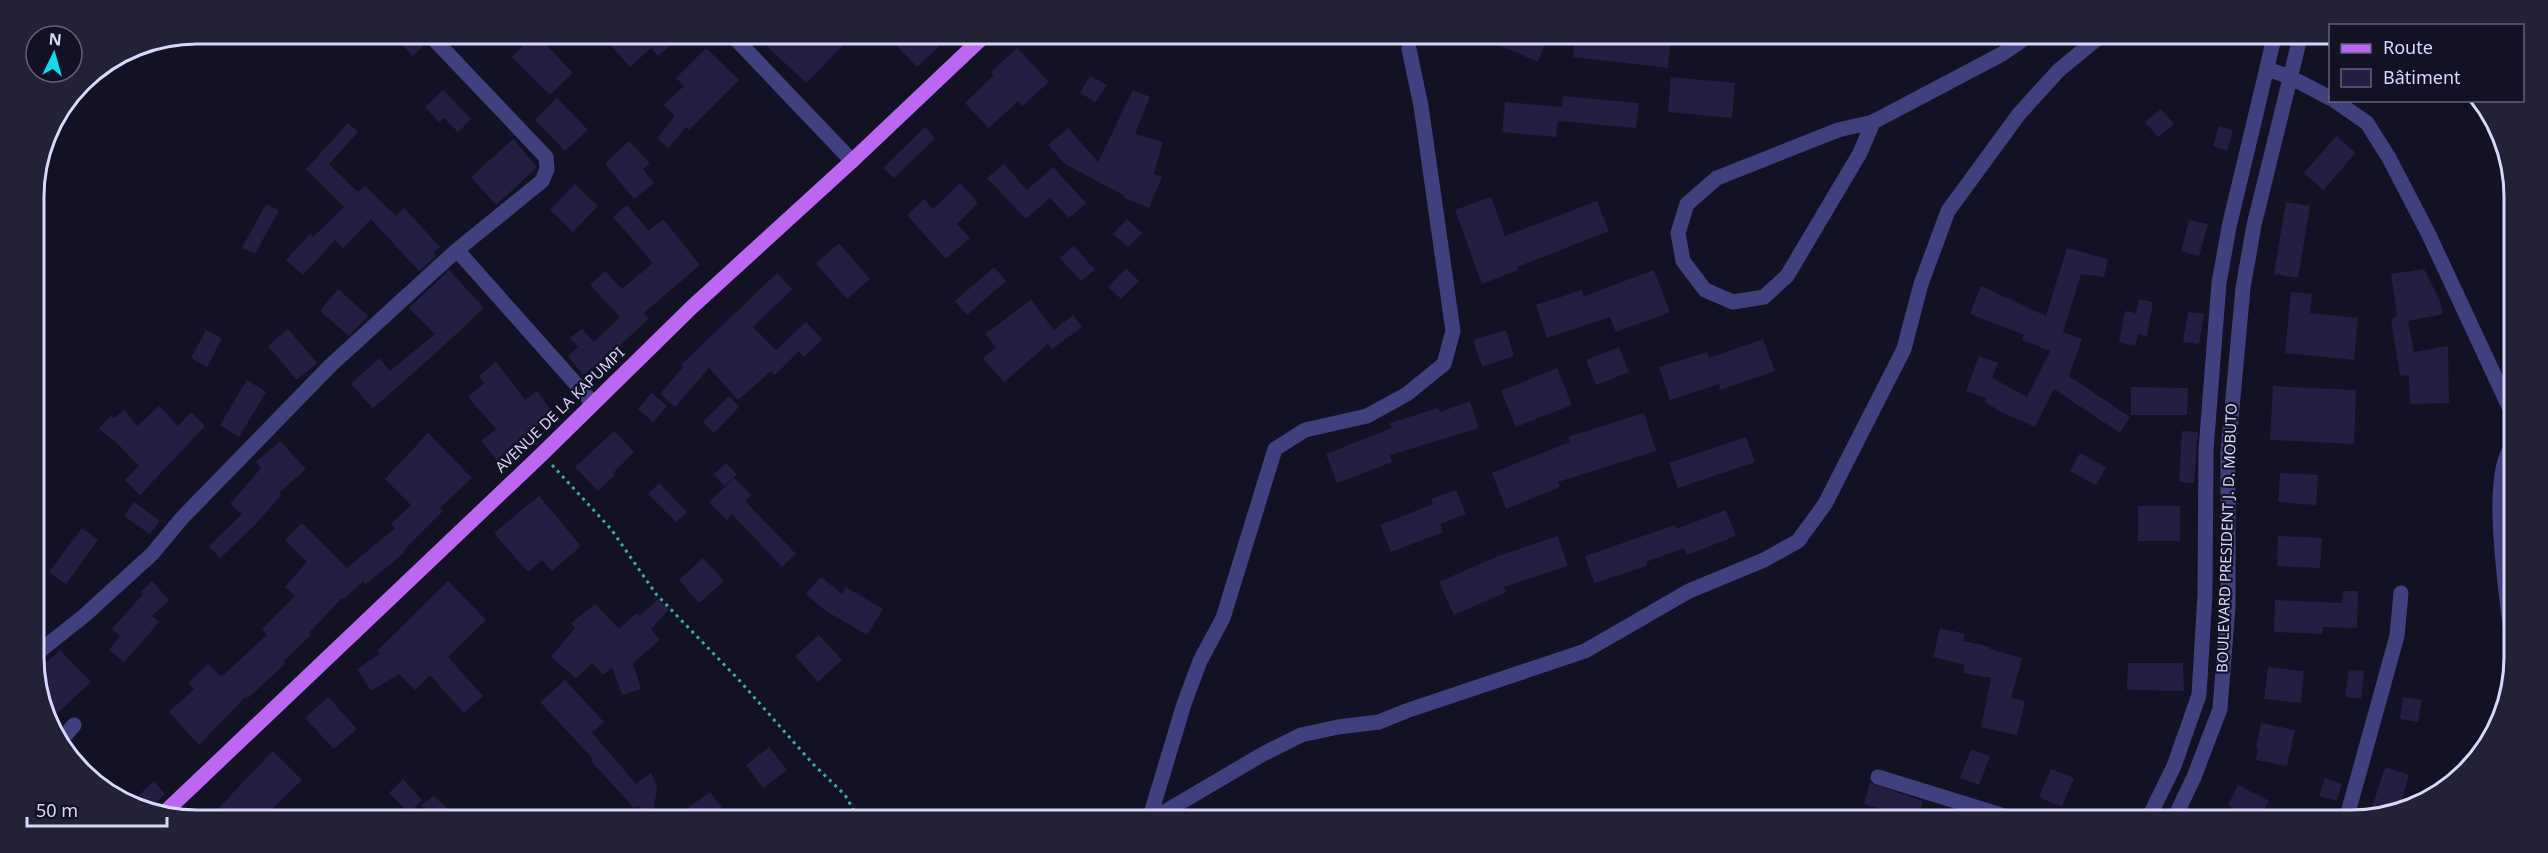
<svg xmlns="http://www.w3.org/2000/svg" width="2548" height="853" viewBox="0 0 2548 853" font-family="'Noto Sans',sans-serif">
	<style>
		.building { fill: #251e43 }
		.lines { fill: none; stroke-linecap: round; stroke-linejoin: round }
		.path { stroke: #39ada4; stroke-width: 3; stroke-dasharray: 3 4.5; stroke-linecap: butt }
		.minor { stroke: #41407f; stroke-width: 15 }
		.major { stroke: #bb67f2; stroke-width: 15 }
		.labels { text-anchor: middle; stroke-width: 4.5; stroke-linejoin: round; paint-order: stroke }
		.street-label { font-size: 15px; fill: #dad7fc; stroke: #131124 }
		.rim { fill: none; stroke: #dad7fc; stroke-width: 3 }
	</style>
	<rect width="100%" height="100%" fill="#131124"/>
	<!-- building -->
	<path class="building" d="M392 34H420L425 44 413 56Z
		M536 34 573 73 550 95 512 57Z
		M601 34H684L658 56 651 48 630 67Z
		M759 34 798 35H853L806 83 769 48Z
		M886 35H951L917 67Z
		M1478 36H1548L1538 62Z
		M1575 37H1671L1668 68 1573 57Z
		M706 48 739 80 689 130 686 127 668 148 657 138 675 116 664 105 684 86 676 78Z
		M1017 48 1049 82 1022 106 1018 101 989 128 965 103 994 75 991 72Z
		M1090 76 1107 85 1096 102 1080 93Z
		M1671 77 1735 83 1732 118 1668 112Z
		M443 90 471 119 458 132 444 118 439 122 425 107Z
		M1133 90 1150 97 1135 134 1163 142 1154 174 1162 177 1149 208 1124 198 1125 196 1065 164 1048 145 1068 128 1098 162Z
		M1563 96 1639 103 1636 128 1558 121 1556 137 1502 132 1505 102 1562 107Z
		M557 98 588 130 565 151 535 120Z
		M2161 109 2174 124 2158 137 2145 122Z
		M348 123 358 132 329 164 358 192 365 186 396 216 404 208 440 247 433 253 436 256 419 271 371 219 343 248 335 240 303 275 286 260 310 234 313 237 344 207 306 169Z
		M2219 126 2233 130 2227 151 2213 146Z
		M925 127 935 138 894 178 883 168Z
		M2336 136 2356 153 2323 190 2304 173Z
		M513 139 537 167 496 205 471 177Z
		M629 141 650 163 643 169 654 183 634 199 605 164Z
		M1004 164 1027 190 1053 167 1086 203 1069 218 1050 198 1026 219 987 178Z
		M960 183 978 203 957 224 970 238 946 259 907 215 924 199 933 209Z
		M575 184 598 206 573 232 550 210Z
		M1491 197 1505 236 1597 201 1609 231 1517 267 1518 270 1482 284 1455 210Z
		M2286 202 2310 206 2298 278 2274 274Z
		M266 204 279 210 255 254 242 248Z
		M627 205 649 231 663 219 700 265 644 313 649 318 614 351 583 375 568 356 578 347 570 338 582 329 594 342 620 317 590 285 605 271 622 289 653 263 613 217Z
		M1127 219 1142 233 1128 247 1113 234Z
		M2189 220 2208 224 2199 256 2181 251Z
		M839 243 870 279 847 299 816 263Z
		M1074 246 1095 270 1081 281 1060 258Z
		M2067 248 2108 259 2104 277 2081 274 2063 332 2082 339 2069 376 2130 417 2120 433 2054 389 2035 427 2001 412 1985 402 1986 398 1966 391 1979 356 1998 363 1992 378 2027 397 2050 351 2022 340 2024 335 1970 314 1981 286 2046 316Z
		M994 267 1006 281 967 315 955 301Z
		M1126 268 1139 281 1121 299 1108 287Z
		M2424 269 2440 301 2443 314 2408 321 2414 352 2448 346 2449 403 2410 404 2409 375 2400 376 2391 319 2397 316 2391 274Z
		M449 270 484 308 436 353 373 408 351 384 379 358 390 371 435 334 409 308Z
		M1654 270 1670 312 1616 332 1610 317 1547 338 1536 305 1582 290 1584 296Z
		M777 273 792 289 753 327 776 350 806 322 822 339 804 357 799 351 775 375 771 371 738 400 709 368 675 407 660 394 683 367 681 365Z
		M338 289 368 316 349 336 320 311Z
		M2291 292 2312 294 2310 313 2358 318 2354 360 2285 353Z
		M2139 299 2153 302 2147 336 2138 334 2135 346 2119 342 2125 311 2136 313Z
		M1031 300 1054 330 1073 315 1082 327 1052 349 1048 344 1004 382 983 358 996 347 985 334Z
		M2188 312 2204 314 2199 344 2183 342Z
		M288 329 317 363 297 380 268 346Z
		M206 330 222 338 207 367 191 358Z
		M1506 330 1514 356 1482 367 1473 340Z
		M1763 339 1775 371 1720 390 1719 384 1670 400 1659 367 1707 352 1709 358Z
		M1619 347 1629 372 1596 385 1586 360Z
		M496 362 525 400 537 391 553 413 497 460 481 441 496 429 468 397 484 383 479 376Z
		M1557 368 1572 405 1516 427 1501 391Z
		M247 380 266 392 239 437 220 425Z
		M2273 386 2356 390 2354 444 2270 440Z
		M2131 387 2188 388 2187 415H2131Z
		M652 393 667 406 653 422 638 409Z
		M729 396 739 407 714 433 703 422Z
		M1470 401 1479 428 1390 455 1392 462 1337 483 1326 454 1392 428 1390 423 1438 408 1440 412Z
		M159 406 178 426 191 412 205 426 140 495 125 480 139 466 115 441 99 429 111 415 114 418 125 410 137 426Z
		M1644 413 1656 451 1558 482 1560 487 1506 509 1492 473 1570 442 1568 437Z
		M614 431 634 452 613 473 615 475 598 491 575 467Z
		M2182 431 2198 432 2194 483 2179 482Z
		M428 433 472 478 440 508 443 511 403 551 404 553 366 584 363 581 344 599 342 598 309 633 311 635 283 662 285 664 248 698 246 696 199 745 169 712 194 689 188 683 208 664 221 677 267 635 262 629 295 596 285 587 307 562 285 540 302 523 347 568 395 528 391 524 411 505 385 479Z
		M1746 437 1755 462 1678 488 1669 463Z
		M280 441 306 469 279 493 281 495 255 525 220 558 209 546 242 514 230 504 261 468 256 462Z
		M2080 453 2106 467 2096 485 2070 471Z
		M726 463 737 475 724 486 714 474Z
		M2280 473 2318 475 2316 505 2278 502Z
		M734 478 751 495 745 501 796 554 782 567 732 514 727 520 709 502Z
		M659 483 687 512 676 522 648 494Z
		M1456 490 1466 514 1440 524 1443 532 1391 552 1380 525 1433 504 1431 499Z
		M539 496 581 546 552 571 542 560 528 572 494 533Z
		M134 502 160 521 150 534 124 516Z
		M2138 506H2180V541H2138Z
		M1726 510 1736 536 1687 555 1684 548 1646 562 1647 566 1594 583 1585 556 1675 525 1676 529Z
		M82 528 98 540 66 584 49 572Z
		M1558 536 1568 566 1503 587 1506 592 1454 615 1439 582 1498 556Z
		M2278 536 2322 538 2320 568 2277 566Z
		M703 558 724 581 699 603 679 580Z
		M821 577 842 594 846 587 883 609 867 635 826 611 806 594Z
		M152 581 169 600 152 616 159 622 124 662 109 650 120 636 112 629 143 594 141 592Z
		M448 581 486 620 448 657 483 696 464 713 430 675 415 690 399 674 371 691 357 669 380 654 377 651Z
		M2343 591H2358L2357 628 2323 627 2322 634 2274 632 2275 600 2342 603Z
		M658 599 669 610 651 629 660 640 633 663 641 689 622 695 612 667 603 675 592 663 576 678 551 657 575 628 571 623 595 604 619 629 637 613 640 616Z
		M1940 628 1965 634 1963 641 1991 647 1990 649 2022 658 2011 698 2025 701 2017 735 1981 727 1991 678 1963 673 1965 665 1933 657Z
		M819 635 842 660 818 682 795 656Z
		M60 650 91 682 51 719 36 688V672Z
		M2128 663H2183L2184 691 2127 690Z
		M2268 667 2304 671 2301 703 2264 699Z
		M2349 670 2364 671 2361 699 2345 697Z
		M565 680 604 722 592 733 636 784 651 773 657 786 654 808 644 812 639 806 634 808 591 761 593 759 540 702Z
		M328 697 357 729 334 749 305 718Z
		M2403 697 2422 700 2418 722 2400 719Z
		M2261 723 2295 730 2287 766 2256 760 2258 747H2256Z
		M769 747 787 770 763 788 746 765Z
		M1971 749 1990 756 1979 785 1960 778Z
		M273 751 302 780 266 815 213 814Z
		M2385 767 2409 775 2400 805 2369 817Z
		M2051 769 2074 778 2062 807 2039 797Z
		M2325 778 2342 784 2337 801 2319 796Z
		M403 779 422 800 409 813 389 793Z
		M154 781 165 794 147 810 132 801Z
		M1870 783 1923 801 1918 819 1864 804Z
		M2238 785 2269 801 2259 819H2227L2233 808 2228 805Z
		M710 792 728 816H676Z
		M434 796 454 815H432L421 805Z"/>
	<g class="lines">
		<!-- path -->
		<path class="path" d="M552 465 611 529 656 594 739 680 813 764 845 795 857 816"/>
		<!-- minor -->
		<path class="minor" d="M731 34 852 161
			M2267 69 2290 77 2330 98
			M2334 100 2367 123 2389 158 2429 235 2511 411
			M1873 122 1860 153 1787 276 1764 297 1733 302 1705 290 1683 261 1678 233 1687 204 1717 178 1838 130 1873 122 2002 54 2025 38
			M457 250 592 402
			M2510 625C2506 591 2489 473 2511 449
			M36 654 85 615 152 554 182 518 331 365 457 250 542 181 547 169 546 157 429 34
			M62 739 74 725
			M1878 777 2014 819
			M1150 817 1184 704 1200 661 1223 618 1275 449 1305 430 1367 416 1407 394 1444 364 1453 331 1421 106 1409 49
			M1156 817 1263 754 1301 735 1338 727 1379 722 1406 711 1585 651 1689 591 1764 560 1798 541 1825 504 1904 349 1921 284 1948 211 2019 114 2059 70 2098 38
			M2148 819 2174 766 2199 695 2205 594 2206 450 2219 283 2229 227 2274 38
			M2174 819 2194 777 2220 709 2228 606V452L2243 288 2254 225 2300 38
			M2346 820 2397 636 2401 593"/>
		<!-- major -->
		<path class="major" d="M163 814 542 454 692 307 852 161 985 35"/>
	</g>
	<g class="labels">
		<!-- street labels -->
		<g class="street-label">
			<text transform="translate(560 410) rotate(-44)" y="5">AVENUE DE LA KAPUMPI</text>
			<text transform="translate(2227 538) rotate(-88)" y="5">BOULEVARD PRESIDENT J. D. MOBUTO</text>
		</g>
	</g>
	<!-- crop -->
	<path d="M0 0H2548V853H0ZM197 44H2351A153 153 0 0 1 2504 197V657A153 153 0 0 1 2351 810H197A153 153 0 0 1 44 657V197A153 153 0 0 1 197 44Z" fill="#232135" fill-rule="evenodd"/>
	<path class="rim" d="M197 44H2351A153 153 0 0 1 2504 197V657A153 153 0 0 1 2351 810H197A153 153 0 0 1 44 657V197A153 153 0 0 1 197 44Z"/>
	<!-- legend -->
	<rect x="2329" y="24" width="195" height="78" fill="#131124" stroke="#63607a" stroke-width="1.5"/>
	<rect x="2341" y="44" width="30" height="9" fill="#bb67f2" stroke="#63607a" stroke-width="1.5"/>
	<text x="2383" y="54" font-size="18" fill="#dad7fc">Route</text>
	<rect x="2341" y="69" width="30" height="18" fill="#251e43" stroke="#63607a" stroke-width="1.5"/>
	<text x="2383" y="84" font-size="18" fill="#dad7fc">Bâtiment</text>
	<!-- north arrow -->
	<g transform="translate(54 54) rotate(5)"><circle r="28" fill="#131124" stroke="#63607a" stroke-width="1.5"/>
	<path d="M0-4.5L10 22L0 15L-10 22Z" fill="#14d9ea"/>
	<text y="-9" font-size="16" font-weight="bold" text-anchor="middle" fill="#dad7fc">N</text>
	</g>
	<!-- scale -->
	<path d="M27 817v9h140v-9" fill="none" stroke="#dad7fc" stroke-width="3"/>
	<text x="36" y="817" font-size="18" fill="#dad7fc" stroke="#131124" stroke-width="4.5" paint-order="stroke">50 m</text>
</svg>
